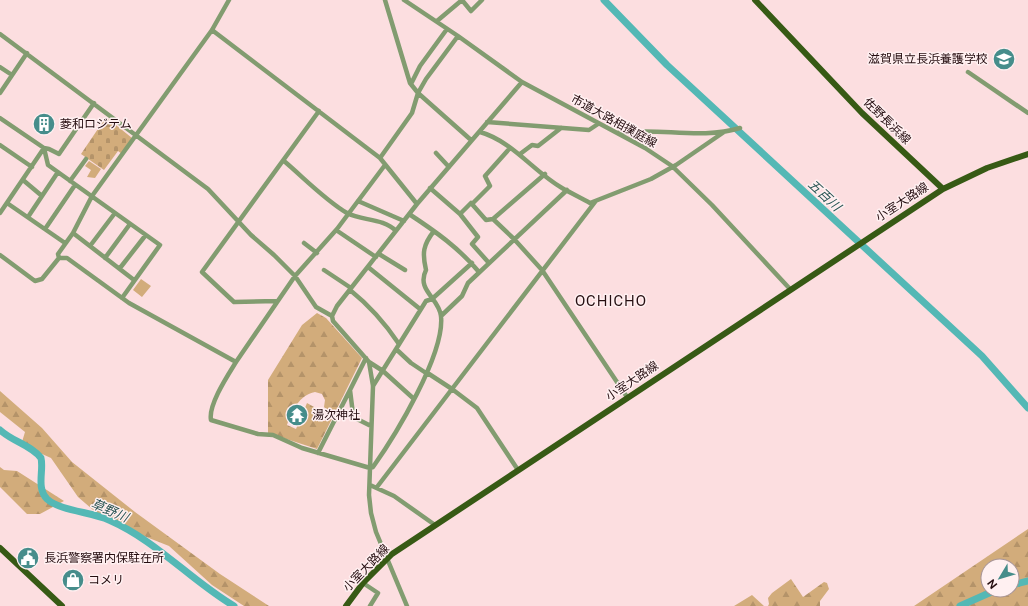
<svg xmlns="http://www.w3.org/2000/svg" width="1028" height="606" viewBox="0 0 1028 606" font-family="'Public Sans','Noto Sans JP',sans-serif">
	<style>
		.forest { fill: url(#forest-firs); fill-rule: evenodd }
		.cemetery { fill: url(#cemetery-stones) }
		.park { fill: #d2ac7b }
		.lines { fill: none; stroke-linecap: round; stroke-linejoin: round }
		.river { stroke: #54b8b5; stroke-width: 7 }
		.minor { stroke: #829c70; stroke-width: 4.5 }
		.major { stroke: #375a15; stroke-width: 6 }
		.labels { text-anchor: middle; stroke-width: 3; stroke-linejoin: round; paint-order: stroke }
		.poi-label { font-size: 12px; fill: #250d10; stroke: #fff0f1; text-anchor: start }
		.street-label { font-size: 12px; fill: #250d10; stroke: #fff0f1 }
		.water-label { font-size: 13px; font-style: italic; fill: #285453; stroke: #fff0f1 }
		.quarter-label { font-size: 14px; letter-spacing: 1px; fill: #250d10; stroke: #fff0f1 }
	</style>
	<defs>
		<pattern id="forest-firs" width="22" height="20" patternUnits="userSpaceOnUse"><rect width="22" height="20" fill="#d2ac7b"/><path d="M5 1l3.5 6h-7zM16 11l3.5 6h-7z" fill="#b49369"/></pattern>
		<pattern id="cemetery-stones" width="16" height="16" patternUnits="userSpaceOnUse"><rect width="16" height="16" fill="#d2ac7b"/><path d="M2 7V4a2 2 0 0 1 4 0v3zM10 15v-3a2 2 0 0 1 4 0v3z" fill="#b49369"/></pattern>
	</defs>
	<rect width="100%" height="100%" fill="#fcdee0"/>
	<!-- forest -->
	<path class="forest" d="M317 313 326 318 362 358 317 449 268 433V380L302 325ZM315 392 322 394 325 400 324 407 328 411V418L325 421H320L314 407 307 403 296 429 287 425C292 411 299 395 315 392Z
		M0 391 42 428 72 462 135 512 220 574 269 606H244L212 585 169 546 106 521 78 497 51 458 42 454 37 457 22 442 25 432 0 412Z
		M0 467 4 470 17 471 64 501 40 514H27L0 487Z
		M1028 529V606H914ZM988 566H1012V590H988Z
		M791 579 803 597 824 582 827 583 829 589 820 601V606H768L769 604 768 598 772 593Z
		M752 595 764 606H734Z"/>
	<!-- cemetery -->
	<path class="cemetery" d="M106 117 132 138 122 154 118 151 104 170 81 154Z"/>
	<!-- park -->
	<path class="park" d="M89 161 101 169 95 178 87 177 91 170 85 166Z
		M141 279 151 286 142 297 133 290Z"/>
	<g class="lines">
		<!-- river -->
		<path class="river" d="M604 0 667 65 982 356 1028 408
			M0 430C13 442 31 445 41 458 44 470 36 488 47 499 60 511 92 512 109 520 157 541 190 580 234 606
			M1012 585 1028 581
			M960 606 996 590"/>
		<!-- minor -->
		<path class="minor" d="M385 0 410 83 418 93 471 140
			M404 0 458 36 522 82 645 148 672 166 712 205 790 289
			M437 21 462 0 471 11 482 0
			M212 30 380 158 417 204
			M0 34 208 189 251 235 274 255 295 276 316 307 332 316
			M0 67 12 75
			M968 72 1028 113
			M411 84 420 66 447 29
			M0 93 27 53
			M0 118 44 148 49 149 59 154 94 103
			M487 122 589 130 598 124
			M480 132C512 141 534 172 562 188 571 193 581 198 590 203L651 179 676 165 724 132
			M618 133C659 127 700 140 740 128
			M0 145 32 167
			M44 148 48 165 160 245 122 298
			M436 153 449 167
			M520 154 532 145 538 146 561 128
			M380 158 412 113 418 93 426 79 458 36
			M284 161C303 177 325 200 347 213 362 221 383 218 396 231
			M23 180 42 196
			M70 181 86 159
			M430 188 460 214 471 203 486 220 493 219 545 174
			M358 201 404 221
			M7 203 65 243
			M472 204 490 186 485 176 510 148
			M0 213 44 148
			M409 214C435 231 459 248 479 272
			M460 214 478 237 472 244 489 263
			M28 217 58 172
			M493 219 514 239 542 270 627 397
			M45 229 75 185
			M336 230 376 257
			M73 233 134 280
			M304 243 317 253
			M90 246 115 213
			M379 254 405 270
			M0 255 35 281 42 279 59 258H67L129 303 236 362C228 375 208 405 211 420L258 434 273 435 302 448 370 468 373 467C395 436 445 354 441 316 439 298 416 290 426 270 422 253 423 245 434 231
			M59 258 58 254 73 233 92 196 212 30 229 0
			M105 258 130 224
			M368 267 420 309
			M120 268 145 236
			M324 270 351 288
			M350 290C370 306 385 323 399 344
			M277 301 234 302 202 272 319 111
			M441 316 462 296 468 283 567 190
			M396 349 411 363 426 373
			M366 358 350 390 353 414 357 419 371 426
			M236 362 295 276 337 229 385 165
			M369 362 383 371 414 399
			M426 372 452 389 595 202
			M373 386 426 301 432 299 472 263
			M318 453 350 390
			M370 485 394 496 435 525
			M377 487 452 389 477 408 518 470
			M363 583 378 593 370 606
			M407 606 376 532 371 513 369 495 373 386 369 362 333 321 332 316 337 306 417 204 522 82"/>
		<!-- major -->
		<path class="major" d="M755 0 862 113 943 189 987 168 1028 154
			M0 548 62 606
			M346 606 363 583 392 554 943 189"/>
	</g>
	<!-- icons -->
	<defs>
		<g id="school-disc" transform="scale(1.15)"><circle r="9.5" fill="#468d8b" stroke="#fff0f1"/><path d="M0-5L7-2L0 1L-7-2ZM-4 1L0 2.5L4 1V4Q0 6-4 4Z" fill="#fff"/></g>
		<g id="building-disc" transform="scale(1.15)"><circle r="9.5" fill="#468d8b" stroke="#fff0f1"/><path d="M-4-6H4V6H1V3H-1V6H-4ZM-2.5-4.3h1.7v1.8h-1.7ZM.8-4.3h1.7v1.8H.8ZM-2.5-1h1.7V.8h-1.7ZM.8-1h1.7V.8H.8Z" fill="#fff"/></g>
		<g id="temple-disc" transform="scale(1.15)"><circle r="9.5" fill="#468d8b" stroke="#fff0f1"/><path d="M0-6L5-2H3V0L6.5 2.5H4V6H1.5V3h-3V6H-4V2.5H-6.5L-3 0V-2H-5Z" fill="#fff"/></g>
		<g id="civic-disc" transform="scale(1.15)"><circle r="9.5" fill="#468d8b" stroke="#fff0f1"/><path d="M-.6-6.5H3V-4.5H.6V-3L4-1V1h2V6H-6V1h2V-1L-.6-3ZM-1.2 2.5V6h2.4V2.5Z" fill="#fff"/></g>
		<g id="shop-disc" transform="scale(1.15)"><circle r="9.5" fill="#468d8b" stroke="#fff0f1"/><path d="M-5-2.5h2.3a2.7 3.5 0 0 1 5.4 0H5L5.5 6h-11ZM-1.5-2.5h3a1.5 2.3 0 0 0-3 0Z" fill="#fff"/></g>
	</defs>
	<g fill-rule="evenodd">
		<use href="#school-disc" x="1004" y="59"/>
		<use href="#building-disc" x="44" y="124"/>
		<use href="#temple-disc" x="297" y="415"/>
		<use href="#civic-disc" x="28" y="558"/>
		<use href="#shop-disc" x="73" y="580"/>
	</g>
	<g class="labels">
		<!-- poi labels -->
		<g class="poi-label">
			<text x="988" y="63" text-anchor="end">滋賀県立長浜養護学校</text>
			<text x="60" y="128">菱和ロジテム</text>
			<text x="312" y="419">湯次神社</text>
			<text x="44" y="562">長浜警察署内保駐在所</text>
			<text x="88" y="584">コメリ</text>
		</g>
		<!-- street labels -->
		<g class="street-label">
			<text transform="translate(614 121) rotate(29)" y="4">市道大路相撲庭線</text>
			<text transform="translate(887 121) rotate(44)" y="4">佐野長浜線</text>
			<text transform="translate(902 202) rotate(-33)" y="4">小室大路線</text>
			<text transform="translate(632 381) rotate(-34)" y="4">小室大路線</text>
			<text transform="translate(366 568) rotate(-46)" y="4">小室大路線</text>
		</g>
		<!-- water labels -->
		<g class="water-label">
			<text transform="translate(825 195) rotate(43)" y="5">五百川</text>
			<text transform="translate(110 510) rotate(23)" y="5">草野川</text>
		</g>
		<!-- quarter labels -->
		<g class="quarter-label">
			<text x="611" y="306">OCHICHO</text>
		</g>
	</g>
	<!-- north arrow -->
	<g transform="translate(1000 578) rotate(232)"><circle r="19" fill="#fff0f1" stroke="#a89597"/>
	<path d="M0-3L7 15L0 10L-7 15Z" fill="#468d8b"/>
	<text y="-6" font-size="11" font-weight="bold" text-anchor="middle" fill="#250d10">N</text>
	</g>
</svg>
